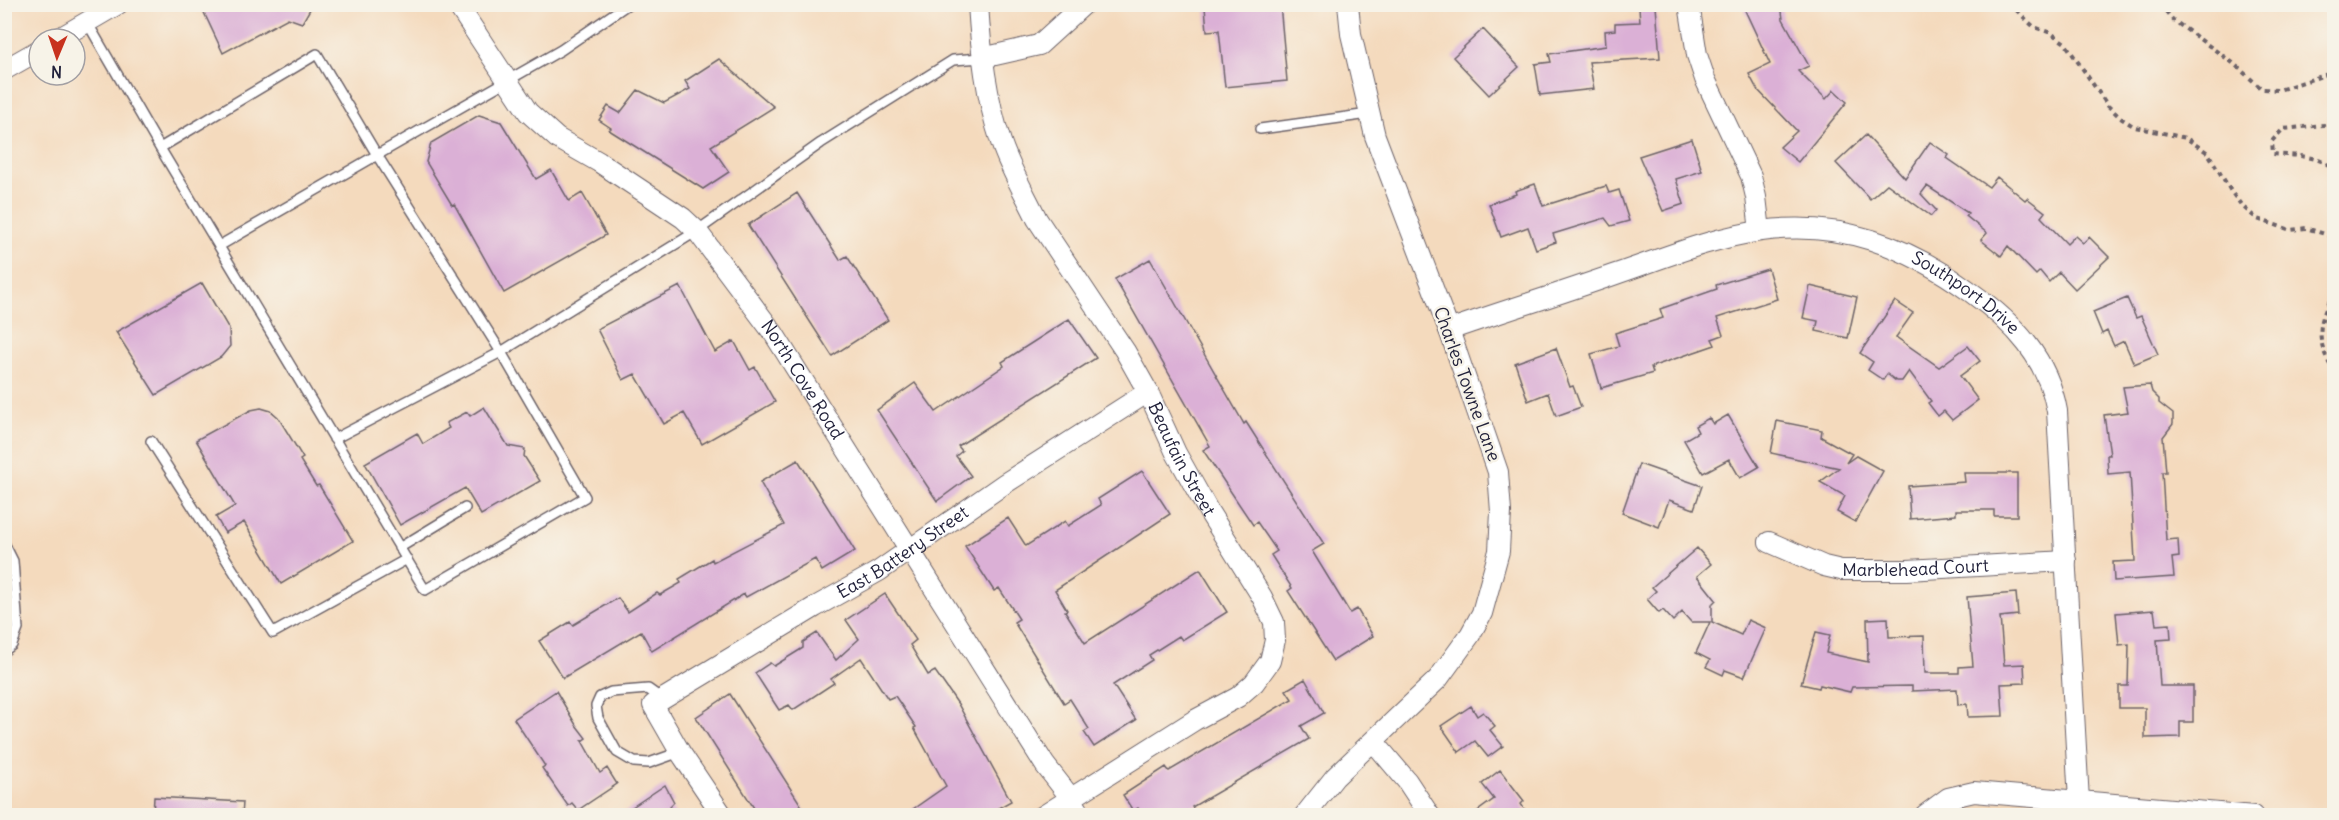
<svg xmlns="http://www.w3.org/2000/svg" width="2339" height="820" viewBox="0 0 2339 820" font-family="Delius,sans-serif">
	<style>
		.building { fill: #dbb0d6 }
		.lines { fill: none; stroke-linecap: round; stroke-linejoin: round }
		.lane-casing { stroke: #6c6268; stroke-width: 12 }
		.street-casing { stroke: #6c6268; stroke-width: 22 }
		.path { stroke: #6c6268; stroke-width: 4; stroke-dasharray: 4.5 4.5; stroke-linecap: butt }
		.lane { stroke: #fff; stroke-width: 9 }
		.street { stroke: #fff; stroke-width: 20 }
		.labels { text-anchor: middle; stroke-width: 5; stroke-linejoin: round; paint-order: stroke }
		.street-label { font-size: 18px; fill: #22223b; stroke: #f7f3e8 }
	</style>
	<rect width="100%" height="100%" fill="#f7f3e8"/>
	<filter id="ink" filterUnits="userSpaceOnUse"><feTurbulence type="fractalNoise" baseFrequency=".0167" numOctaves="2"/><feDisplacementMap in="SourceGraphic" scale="12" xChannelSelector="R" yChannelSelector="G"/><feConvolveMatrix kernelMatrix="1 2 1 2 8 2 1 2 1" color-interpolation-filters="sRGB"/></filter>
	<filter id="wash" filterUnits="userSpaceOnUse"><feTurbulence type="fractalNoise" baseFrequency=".008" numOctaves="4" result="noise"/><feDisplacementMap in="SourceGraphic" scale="24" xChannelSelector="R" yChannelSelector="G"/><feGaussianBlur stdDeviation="1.35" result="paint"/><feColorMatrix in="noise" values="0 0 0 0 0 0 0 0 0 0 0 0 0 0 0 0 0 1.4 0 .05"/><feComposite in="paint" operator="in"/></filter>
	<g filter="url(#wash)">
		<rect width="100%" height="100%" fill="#f4dabd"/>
		<g id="blocks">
			<!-- building -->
			<path class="building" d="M200 4H313L302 23 288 18 223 53Z
				M1213 4H1280L1287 81 1225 87 1219 30 1207 31 1205 7 1213 6Z
				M1742 4H1781L1783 19 1809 66 1798 71 1826 99 1834 90 1847 102 1798 162 1780 147 1797 131 1757 89 1749 74 1770 64Z
				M1656 6 1660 58 1589 62 1594 89 1540 95 1535 64 1551 62 1549 54 1606 46 1605 31 1615 30V23L1640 22 1639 7Z
				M1483 29 1519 67 1489 95 1453 57Z
				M719 59 774 107 711 146 729 172 703 189 609 130 611 128 599 120 608 106 620 113 638 90 664 103 690 89 685 81Z
				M479 115 501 122 536 179 551 170 569 201 582 193 606 235 504 293 454 204 452 205 426 162 431 143Z
				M1866 135 1905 178 1930 142 1949 155 1947 158 1989 187 1997 177 2025 200 2027 198 2045 212 2041 217 2067 244 2075 236 2083 243 2089 237 2109 257 2075 289 2059 272 2049 282 2040 271 2036 275 2008 246 2001 256 1981 240 1987 233 1966 216 1968 213 1927 186 1921 194 1936 210 1931 216 1887 184 1870 199 1836 163Z
				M1692 139 1702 171 1676 179 1684 204 1663 211 1639 156Z
				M1535 184 1543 206 1606 186 1609 193 1619 190 1629 221 1611 226 1605 218 1553 234 1556 242 1536 249 1528 227 1501 237 1489 204 1516 194 1515 191Z
				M797 193 840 260 847 256 888 320 832 356 748 225Z
				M1150 259 1244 424 1246 422 1324 544 1312 551 1350 613 1357 609 1373 636 1333 661 1288 591 1292 588 1271 555 1277 551 1257 522 1253 525 1203 450 1210 446 1115 279Z
				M1768 269 1777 299 1717 318 1723 335 1712 339 1715 345 1651 367 1653 373 1601 388 1591 354 1619 346 1615 333 1663 318 1660 309 1717 289 1716 285Z
				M202 283 229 329 230 346 221 357 156 395 116 332Z
				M680 286 715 352 734 341 750 370 755 367 775 402 702 444 684 413 664 424 635 374 623 380 597 329Z
				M1810 286 1857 297 1848 338 1816 331 1818 321 1803 318Z
				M2127 298 2136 318 2141 316 2158 354 2134 364 2124 341 2114 346 2107 331 2102 334 2093 312Z
				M1895 301 1913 313 1896 337 1939 367 1968 346 1980 361 1960 376 1978 400 1952 420 1944 411 1938 416 1928 403 1931 401 1909 371 1902 381H1896L1887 374 1883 380 1868 370 1873 362 1860 353Z
				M1069 319 1096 358 958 446 962 451 956 456 971 476 937 501 877 410 915 383 936 412 1004 366 1002 362Z
				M1556 348 1570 387 1573 386 1581 407 1556 416 1548 393 1528 401 1515 363Z
				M2150 385 2152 392 2159 399V403L2173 414V424L2163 437 2166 472H2162L2166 540 2178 539 2179 557 2172 558 2174 577 2114 581 2113 562 2135 561 2130 472 2108 474 2107 455H2110L2104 415 2128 412 2123 387Z
				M484 407 508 446 525 449 524 456 540 481 481 515 465 488 400 525 365 463 417 433 423 444 449 428 446 423 467 412 470 416Z
				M261 408 271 411 278 417 303 458 300 460 316 486 319 485 353 541 281 584 244 522 225 533 216 517 235 506 196 440 251 410Z
				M1728 415 1759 467 1740 478 1729 459 1703 473 1684 440 1698 432 1695 426 1709 418 1713 424Z
				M1777 421 1822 430 1821 437 1852 454 1846 463 1856 456 1883 471 1855 522 1837 512 1845 496 1820 482 1839 468 1771 453Z
				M798 460 855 551 822 571 815 559 746 597 744 594 652 651 641 631 563 678 539 641 570 622 573 625 618 598 628 612 657 593 660 595 681 583 679 579 712 559 713 562 784 525 760 482Z
				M1639 464 1702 486 1694 509 1669 500 1659 527 1622 513Z
				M1142 471 1170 514 1055 590 1067 610 1065 611 1085 643 1200 569 1227 612 1182 640 1179 636 1149 655 1152 660 1113 685 1136 720 1094 747 1084 732 1089 729 1070 699 1064 703 1014 622 1019 619 999 588 994 591 965 546 1008 518 1026 546 1065 521 1068 526 1101 505 1098 499Z
				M1964 473H2017V516H1994V510H1956V515L1910 519 1908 486 1965 482Z
				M1697 548 1711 564 1697 576 1716 600 1712 604V622L1741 635 1748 620 1766 628 1744 677 1725 670 1723 675 1706 667 1710 660 1696 653 1710 622H1691L1682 612 1673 621 1663 610 1659 613 1647 599 1656 591 1652 587Z
				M2016 593 2018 615 2000 617 2004 665 2024 664 2025 683 2001 684 2003 716 1968 717 1967 704 1958 705 1957 689 1912 691V686L1852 687 1850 692 1820 685 1819 688 1801 684 1816 632 1830 635 1826 653 1868 662 1867 619 1888 618 1889 637 1924 636 1925 673H1959V667L1973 666 1967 597Z
				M885 594 916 640 910 645 928 675 935 671 958 704 1011 801 984 816H903L946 786 914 728 916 727 895 696 888 699 861 658 831 679 834 683 793 710 789 705 779 710 755 673 770 663 774 666 803 648V642L817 633 836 660 859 639 846 620Z
				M2154 610 2156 625 2170 624 2171 639 2157 640 2160 686H2193V722H2180V737L2145 738V708H2119V686H2128L2129 644 2119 645 2116 613Z
				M1305 679 1324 713 1301 726 1309 739 1192 807 1198 816H1143L1138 808 1133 811 1123 795 1166 767 1169 771 1292 699 1286 690Z
				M556 691 576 725 586 738 582 741 600 773 607 768 617 784 578 810 572 803 568 806 542 768 545 766 514 719Z
				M730 694 808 816H759L696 717Z
				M1471 706 1477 716 1483 712 1495 726 1490 730 1503 746 1488 757 1475 741 1459 752 1441 726Z
				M1500 770 1524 801 1521 804 1529 816H1471L1494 799 1482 784Z
				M665 785 674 802 670 806 676 816H619Z
				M154 797 243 802 242 816H153Z"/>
		</g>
	</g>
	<g filter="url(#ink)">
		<use href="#blocks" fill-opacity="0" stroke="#6c6268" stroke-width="1.5"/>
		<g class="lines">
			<!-- lane casing -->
			<g class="lane-casing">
				<path id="lane" d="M87 22 160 148 425 590 585 497 501 352 697 231 821 143 953 60 982 58
					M1260 129 1369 114
					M160 148 317 54 377 155 561 50 628 4
					M219 246 377 155 501 352 334 439
					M151 441 273 633 407 559
					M4 543 13 561 18 629 12 645 4 651
					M399 548 465 508
					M662 699 648 689 611 692 600 697 596 706 598 718 617 752 634 762 649 763 680 752"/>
			</g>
			<!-- street casing -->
			<g class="street-casing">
				<g id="street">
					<path id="s1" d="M457 4 528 112 557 138 599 162 683 218 697 231 774 334 1045 765 1070 797 1082 816"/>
					<path id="s2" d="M978 4C981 52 986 97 1001 142 1010 169 1025 194 1037 219L1125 351 1148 392 1176 453 1209 512 1262 597 1274 622 1275 640 1270 661 1254 683 1238 697 1195 720 1043 816"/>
					<path d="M1689 4 1697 55 1705 79 1751 176 1756 197 1760 231"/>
					<path d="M58 39 118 4"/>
					<path d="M982 58 1039 45 1084 4"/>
					<path d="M4 70 39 50"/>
					<path id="s3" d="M1449 330C1504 311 1559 294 1613 275 1661 259 1710 238 1761 231 1841 220 1908 246 1972 293 2014 323 2048 359 2057 411L2079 801"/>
					<path id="s4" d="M1769 542 1824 566 1841 570H1907L2066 561"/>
					<path d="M1374 742 1407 781 1430 816"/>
					<path d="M1925 815 1948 798 1974 792 2254 816"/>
					<path id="s5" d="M723 816 680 752 653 705 815 607 879 571 1004 484 1148 392"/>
					<path d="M1304 816 1335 777 1438 679 1470 635 1482 613 1499 551 1501 512 1498 472 1449 330 1375 136 1351 34 1348 4"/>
				</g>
			</g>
			<!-- path -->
			<path class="path" d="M2010 4 2034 27 2051 33 2065 43 2108 106 2122 119 2135 127 2186 138 2208 153 2232 193 2242 206 2257 219 2291 230 2306 228 2334 237
				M2160 4 2173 20 2233 63 2262 89 2279 90 2328 74 2334 75
				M2334 124 2283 129 2272 141 2273 154C2293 156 2319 154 2334 170
				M2334 293C2316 325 2316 340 2334 372"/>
			<!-- lane -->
			<use href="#lane" class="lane"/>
			<!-- street -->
			<use href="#street" class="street"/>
		</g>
	</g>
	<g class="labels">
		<!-- street labels -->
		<g class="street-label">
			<text dy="6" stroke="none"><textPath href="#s3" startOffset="548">Southport Drive</textPath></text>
			<text dy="6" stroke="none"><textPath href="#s1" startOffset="519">North Cove Road</textPath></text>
			<text transform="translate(1467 384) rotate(70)" y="6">Charles Towne Lane</text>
			<text dy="6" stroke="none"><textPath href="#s2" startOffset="506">Beaufain Street</textPath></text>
			<text dy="6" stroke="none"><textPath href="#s5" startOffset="424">East Battery Street</textPath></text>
			<text dy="6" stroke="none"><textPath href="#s4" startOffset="152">Marblehead Court</textPath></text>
		</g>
	</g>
	<!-- margin -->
	<rect width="2339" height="820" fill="none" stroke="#f7f3e8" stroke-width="24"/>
	<!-- north arrow -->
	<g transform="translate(57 57) rotate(182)"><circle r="28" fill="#f7f3e8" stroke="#a29fa3" stroke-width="1.5"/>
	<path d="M0-4.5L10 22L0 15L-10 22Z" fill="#c8321e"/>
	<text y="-9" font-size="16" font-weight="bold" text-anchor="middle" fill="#22223b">N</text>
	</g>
</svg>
